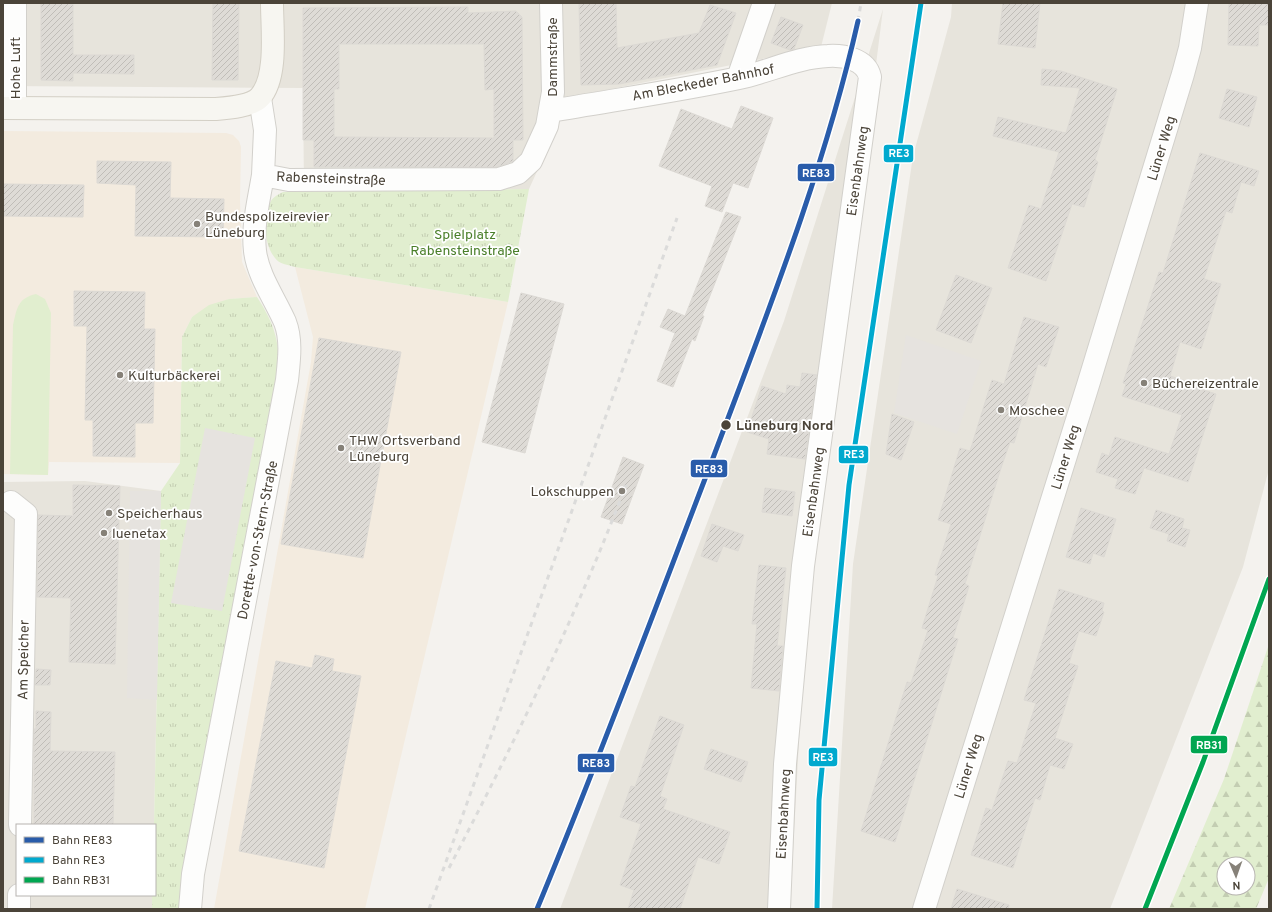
<svg xmlns="http://www.w3.org/2000/svg" width="1272" height="912" viewBox="0 0 1272 912" font-family="Overpass,sans-serif">
	<style>
		.residential { fill: #e7e4dc }
		.commercial { fill: #f3ebdf }
		.grass { fill: #e1eecf }
		.forest { fill: url(#forest-firs); fill-rule: evenodd }
		.park { fill: url(#park-tufts) }
		.parking { fill: #e6e3df }
		.building { fill: url(#building-hatch); stroke: #dcd9d4; fill-rule: evenodd }
		.lines { fill: none; stroke-linecap: round; stroke-linejoin: round }
		.street-casing { stroke: #d2d0cb; stroke-width: 24 }
		.secondary-casing { stroke: #d3cfc5; stroke-width: 24 }
		.street { stroke: #fdfdfc; stroke-width: 22 }
		.secondary { stroke: #f7f6f1; stroke-width: 22 }
		.rail { stroke: #dbdbda; stroke-width: 3; stroke-dasharray: 5 5; stroke-linecap: butt }
		.rail-1-casing { stroke: #fff; stroke-width: 8 }
		.rail-2-casing { stroke: #fff; stroke-width: 8 }
		.rail-3-casing { stroke: #fff; stroke-width: 8 }
		.rail-1 { stroke: #295caa; stroke-width: 5 }
		.rail-2 { stroke: #00a9ce; stroke-width: 5 }
		.rail-3 { stroke: #00a651; stroke-width: 5 }
		.poi-dot { fill: #868178; stroke: #fff; stroke-width: 1.5 }
		.stop-dot { fill: #4b4439; stroke: #fff; stroke-width: 1.5 }
		.labels { text-anchor: middle; stroke-width: 3.5; stroke-linejoin: round; paint-order: stroke }
		.street-label { font-size: 14px; fill: #4b4439; stroke: #fff }
		.poi-label { font-size: 14px; fill: #4b4439; stroke: #fff; text-anchor: start }
		.park-label { font-size: 14px; fill: #4a7f2a; stroke: #fff }
		.stop-label { font-size: 14px; font-weight: bold; fill: #4b4439; stroke: #fff; text-anchor: start }
		.line-badge { stroke: #fff; stroke-width: 1.5 }
		.badge-label { font-size: 11px; text-anchor: middle; font-weight: bold; fill: #fff }
	</style>
	<defs>
		<pattern id="forest-firs" width="22" height="20" patternUnits="userSpaceOnUse"><rect width="22" height="20" fill="#e1eecf"/><path d="M5 1l3.5 6h-7zM16 11l3.5 6h-7z" fill="#c3cdb2"/></pattern>
		<pattern id="park-tufts" width="24" height="20" patternUnits="userSpaceOnUse"><rect width="24" height="20" fill="#e1eecf"/><path d="M3 7l-1-3M5 7V3M7 7l1-3M15 17l-1-3M17 17v-4M19 17l1-3" fill="none" stroke="#c3cdb2"/></pattern>
		<pattern id="building-hatch" width="6" height="6" patternUnits="userSpaceOnUse"><rect width="6" height="6" fill="#dedbd6"/><path d="M-1 1l2-2M0 6l6-6M5 7l2-2" fill="none" stroke="#c0bdb8"/></pattern>
	</defs>
	<rect width="100%" height="100%" fill="#f4f2ee"/>
	<!-- residential -->
	<path class="residential" d="M3 3H832L821 47 571 97 529 189 304 191 303 88 3 86Z
		M952 3H1269V469L1243 567 1110 909H832L853 564 913 156 951 17Z
		M883 9 826 461 802 684 790 909H560L784 321Z
		M85 481 161 491 154 825H17V895H152V909H3V482Z"/>
	<!-- commercial -->
	<path class="commercial" d="M3 131 226 133 233 135 239 141 241 147 240 200 242 262 257 297 229 299 192 317 182 337 180 463 49 462 48 475 3 474Z
		M295 267 508 302 365 909H214L311 362 313 337Z"/>
	<!-- grass -->
	<path class="grass" d="M36 294 45 299 51 313 48 475 10 474 13 325C17 308 18 298 36 294Z"/>
	<!-- forest -->
	<path class="forest" d="M1269 644V878L1256 909H1169L1224 779ZM1224 864H1248V888H1224Z"/>
	<!-- park -->
	<path class="park" d="M529 189 508 302 295 267C288 265 279 264 275 258 264 245 262 216 271 201 273 197 279 194 283 192Z
		M257 297C275 325 278 338 280 371L180 909H152V895H155L154 825 161 491 180 463 182 337 192 317 209 305 229 299Z"/>
	<!-- parking -->
	<path class="parking" d="M906 335 981 361 957 434 894 413Z
		M205 428 255 438 222 611 171 603Z
		M130 491H161L157 700 127 698Z"/>
	<!-- building -->
	<path class="building" d="M41 3H73V55H134V74L73 73V81L41 80Z
		M213 3H239L238 80H212Z
		M579 3H616L617 48 699 33 710 5 736 13 717 65 619 84 581 85Z
		M1003 3H1040L1035 48 998 44Z
		M1229 3H1269V25H1259L1258 46 1228 45Z
		M468 7V13L516 11 522 17 523 140H513V161L497 167H314V140H303V8ZM339 44H484L485 90 494 89V138L334 137V89H339Z
		M781 17 803 25 794 49 790 50 771 43Z
		M1042 69 1061 71 1117 89 1095 160 1098 162 1084 207 1072 204 1046 281 1008 268 1029 205 1041 209 1059 152 993 136 998 117 1066 133 1080 88 1041 85Z
		M1227 89 1257 97 1249 127 1219 118Z
		M741 106 773 118 748 188 733 183 722 212 705 206 712 186 659 166 681 109 732 129Z
		M1200 153 1259 171 1254 186 1241 182 1232 213 1226 211 1204 279 1221 284 1201 349 1180 342 1170 376 1192 383 1191 386 1216 394 1188 482 1144 468 1135 494 1115 488 1118 479 1096 472 1102 453 1109 456 1115 437 1169 454 1182 415 1122 396 1126 384 1123 383 1159 272 1163 273Z
		M97 161 171 162 170 198 224 199 223 237 135 236 136 185 97 183Z
		M3 184 84 185 83 217 3 216Z
		M726 212 741 217 702 316H704L695 341 692 339 673 387 657 381 675 333 660 327 668 309 685 316Z
		M956 275 992 288 971 343 936 330Z
		M74 291 145 292 144 329H155L153 423H135V457L93 456V420H85L87 326H74Z
		M521 293 564 304 525 453 482 442Z
		M1024 317 1059 327 1046 367 1038 364 1014 443 1010 442 1001 468 965 584 969 586 953 638 958 639 895 842 861 831 907 682 911 683 928 630 922 628 938 576 935 575 951 524 938 520 960 448 970 451 992 380 1004 384Z
		M319 338 401 352 363 558 281 544Z
		M802 373 817 375 805 459 767 454 769 439 747 432 762 386 786 394 787 385 800 387Z
		M892 414 914 422 901 460 886 454Z
		M623 457 644 465 622 524 601 517Z
		M73 485 120 486 115 664 69 662 71 598 37 597 38 515 73 516Z
		M765 488 795 492 792 516 762 512Z
		M1081 508 1116 519 1104 557 1093 553 1090 564 1066 557Z
		M1156 510 1184 519 1182 528 1190 530 1185 547 1167 541 1169 534 1150 528Z
		M712 524 744 535 738 551 723 546 717 562 701 556Z
		M759 565 786 568 777 646H783L779 691 751 688 757 624H752Z
		M1059 589 1104 603 1102 611 1104 612 1096 636 1079 631 1069 663 1078 666 1055 738 1073 744 1064 769 1050 765 1040 800 1035 798 1013 868 971 855 986 808 992 810 1008 761 1017 763 1036 703 1024 700Z
		M315 655 334 659 332 671 361 676 324 868 239 851 276 661 312 668Z
		M36 669 51 670 50 685H35Z
		M36 711 51 712 50 751 115 752 113 825H34V729H36Z
		M660 716 684 725 660 796 667 799 663 809 730 832 719 864 698 857 680 909H628L634 890 620 885 641 824 620 817 631 786 635 787Z
		M711 749 748 762 741 782 704 769Z
		M957 889 1009 905 1008 909H951Z"/>
	<g class="lines">
		<!-- street casing -->
		<g class="street-casing">
			<path id="street" d="M15 3V108
				M738 78 764 3
				M260 98 265 130 263 175 289 180 499 179 518 173 531 161 547 126 553 92 551 3
				M551 111C614 100 677 91 739 78 768 72 798 57 828 56 843 55 866 59 870 77L803 566 785 764 779 909
				M11 502 26 514 20 825
				M19 909V895
				M190 909 193 874 287 380C289 361 292 340 285 322 275 299 258 276 255 251 252 225 259 200 263 175
				M924 909 1088 385 1183 74 1190 48 1197 3"/>
		</g>
		<!-- secondary casing -->
		<g class="secondary-casing">
			<path id="secondary" d="M3 108 216 109C229 108 252 106 260 97 278 77 272 29 272 3"/>
		</g>
		<!-- street -->
		<use href="#street" class="street"/>
		<!-- secondary -->
		<use href="#secondary" class="secondary"/>
		<!-- rail -->
		<path class="rail" d="M858 21 861 3
			M449 868C514 743 576 617 626 485
			M429 909 677 218"/>
		<!-- rail-1 casing -->
		<g class="rail-1-casing">
			<path id="rail-1" d="M537 909C599 760 655 609 713 458 767 314 824 171 858 21"/>
		</g>
		<!-- rail-2 casing -->
		<g class="rail-2-casing">
			<path id="rail-2" d="M817 909 819 800 849 485 921 3"/>
		</g>
		<!-- rail-3 casing -->
		<g class="rail-3-casing">
			<path id="rail-3" d="M1145 909 1203 762 1269 579"/>
		</g>
		<!-- rail-1 -->
		<use href="#rail-1" class="rail-1"/>
		<!-- rail-2 -->
		<use href="#rail-2" class="rail-2"/>
		<!-- rail-3 -->
		<use href="#rail-3" class="rail-3"/>
	</g>
	<!-- markers -->
	<g class="poi-dot">
		<circle cx="197" cy="224" r="4"/>
		<circle cx="120" cy="375" r="4"/>
		<circle cx="1144" cy="383" r="4"/>
		<circle cx="1001" cy="410" r="4"/>
		<circle cx="341" cy="448" r="4"/>
		<circle cx="622" cy="491" r="4"/>
		<circle cx="109" cy="513" r="4"/>
		<circle cx="104" cy="533" r="4"/>
	</g>
	<circle class="stop-dot" cx="726" cy="425" r="5.5"/>
	<g class="labels">
		<!-- street labels -->
		<g class="street-label">
			<text transform="translate(552 57) rotate(-90)" y="5">Dammstraße</text>
			<text transform="translate(15 68) rotate(-90)" y="5">Hohe Luft</text>
			<text transform="translate(703 82) rotate(-11)" y="5">Am Bleckeder Bahnhof</text>
			<text transform="translate(1161 148) rotate(-73)" y="5">Lüner Weg</text>
			<text transform="translate(857 171) rotate(-82)" y="5">Eisenbahnweg</text>
			<text transform="translate(331 178) rotate(2)" y="5">Rabensteinstraße</text>
			<text transform="translate(1065 457) rotate(-73)" y="5">Lüner Weg</text>
			<text transform="translate(813 492) rotate(-82)" y="5">Eisenbahnweg</text>
			<text transform="translate(257 540) rotate(-79)" y="5">Dorette-von-Stern-Straße</text>
			<text transform="translate(23 660) rotate(-89)" y="5">Am Speicher</text>
			<text transform="translate(968 766) rotate(-73)" y="5">Lüner Weg</text>
			<text transform="translate(783 814) rotate(-87)" y="5">Eisenbahnweg</text>
		</g>
		<!-- poi labels -->
		<g class="poi-label">
			<text x="205" y="221">Bundespolizeirevier<tspan x="205" dy="16">Lüneburg</tspan></text>
			<text x="128" y="380">Kulturbäckerei</text>
			<text x="1152" y="388">Büchereizentrale</text>
			<text x="1009" y="415">Moschee</text>
			<text x="349" y="445">THW Ortsverband<tspan x="349" dy="16">Lüneburg</tspan></text>
			<text x="614" y="496" text-anchor="end">Lokschuppen</text>
			<text x="117" y="518">Speicherhaus</text>
			<text x="112" y="538">luenetax</text>
		</g>
		<!-- park labels -->
		<g class="park-label">
			<text x="465" y="239">Spielplatz<tspan x="465" dy="16">Rabensteinstraße</tspan></text>
		</g>
		<!-- stop labels -->
		<g class="stop-label">
			<text x="736" y="430">Lüneburg Nord</text>
		</g>
	</g>
	<g class="line-badge">
		<rect x="883" y="144" width="31" height="19" rx="4" fill="#00a9ce"/>
		<rect x="797" y="163" width="38" height="19" rx="4" fill="#295caa"/>
		<rect x="838" y="445" width="31" height="19" rx="4" fill="#00a9ce"/>
		<rect x="690" y="459" width="38" height="19" rx="4" fill="#295caa"/>
		<rect x="1190" y="735" width="38" height="19" rx="4" fill="#00a651"/>
		<rect x="808" y="747" width="30" height="20" rx="4" fill="#00a9ce"/>
		<rect x="577" y="753" width="38" height="20" rx="4" fill="#295caa"/>
	</g>
	<g class="badge-label">
		<text x="899" y="157">RE3</text>
		<text x="816" y="177">RE83</text>
		<text x="854" y="458">RE3</text>
		<text x="709" y="473">RE83</text>
		<text x="1209" y="749">RB31</text>
		<text x="823" y="761">RE3</text>
		<text x="596" y="767">RE83</text>
	</g>
	<!-- border -->
	<rect width="1272" height="912" fill="none" stroke="#4b4439" stroke-width="8"/>
	<!-- legend -->
	<rect x="16" y="824" width="140" height="72" fill="#ffffff" stroke="#b7b4b0"/>
	<rect x="24" y="837" width="20" height="6" fill="#295caa" stroke="#b7b4b0"/>
	<text x="52" y="844" font-size="12" fill="#4b4439">Bahn RE83</text>
	<rect x="24" y="857" width="20" height="6" fill="#00a9ce" stroke="#b7b4b0"/>
	<text x="52" y="864" font-size="12" fill="#4b4439">Bahn RE3</text>
	<rect x="24" y="877" width="20" height="6" fill="#00a651" stroke="#b7b4b0"/>
	<text x="52" y="884" font-size="12" fill="#4b4439">Bahn RB31</text>
	<!-- north arrow -->
	<g transform="translate(1236 876) rotate(178)"><circle r="19" fill="#ffffff" stroke="#b7b4b0"/>
	<path d="M0-3L7 15L0 10L-7 15Z" fill="#868178"/>
	<text y="-6" font-size="11" font-weight="bold" text-anchor="middle" fill="#4b4439">N</text>
	</g>
</svg>
